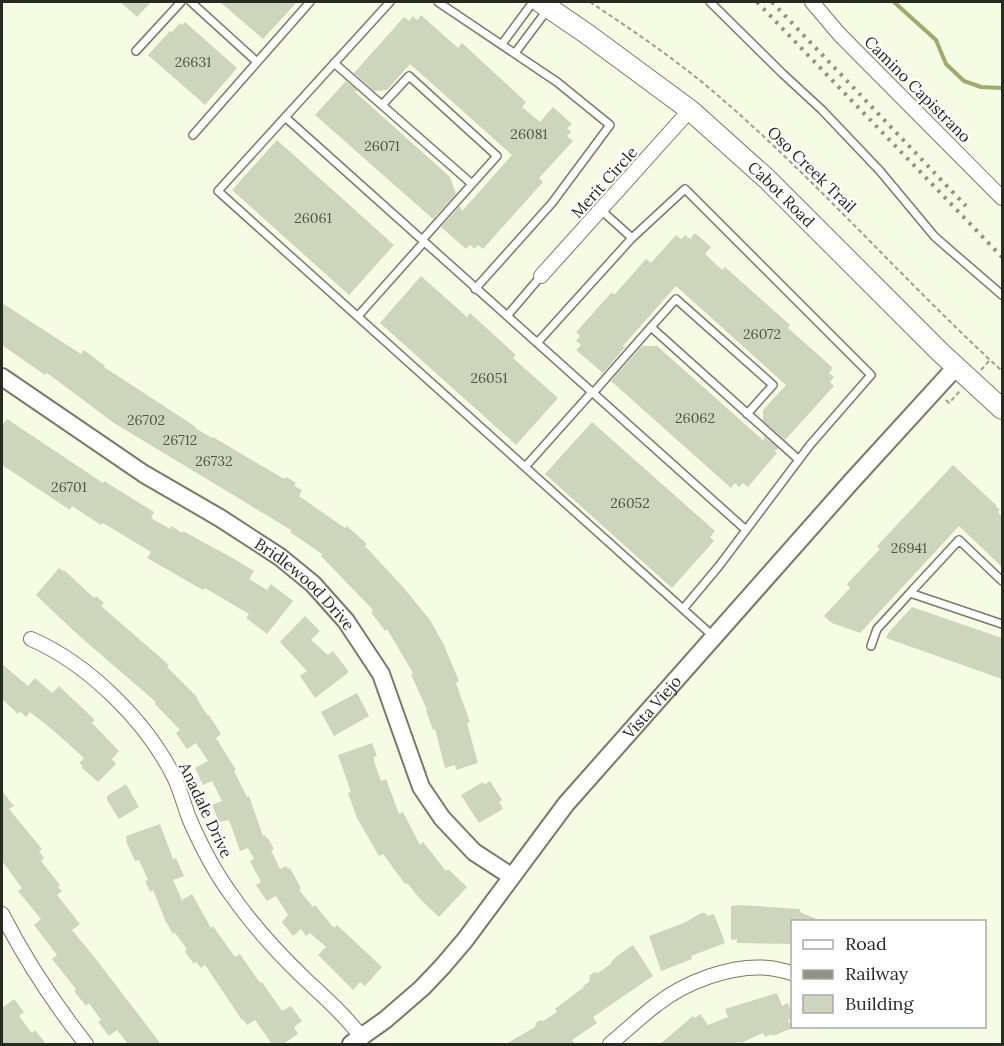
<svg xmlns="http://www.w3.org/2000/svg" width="1004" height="1046" viewBox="0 0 1004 1046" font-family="Lora,serif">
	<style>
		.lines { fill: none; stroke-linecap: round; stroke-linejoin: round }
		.stream { stroke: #9cac6a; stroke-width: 4 }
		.building { fill: #ced5bd }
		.service-casing { stroke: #767c66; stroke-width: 10 }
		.minor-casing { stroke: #767c66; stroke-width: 16 }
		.tertiary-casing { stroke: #767c66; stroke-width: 20 }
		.secondary-casing { stroke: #767c66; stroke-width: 22 }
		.path { stroke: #9ba18f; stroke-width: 2; stroke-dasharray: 4.5 3; stroke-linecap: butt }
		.service { stroke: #fff; stroke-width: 7 }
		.minor { stroke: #fff; stroke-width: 14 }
		.tertiary { stroke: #fff; stroke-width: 16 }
		.secondary { stroke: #fff; stroke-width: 20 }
		.rail { stroke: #8e9382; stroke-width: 4; stroke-dasharray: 3 6; stroke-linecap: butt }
		.labels { text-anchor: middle; stroke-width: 4.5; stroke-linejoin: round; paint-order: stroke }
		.number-label { font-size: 14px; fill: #515548 }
		.street-label { font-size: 16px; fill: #272a21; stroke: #fff }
	</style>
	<rect width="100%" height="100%" fill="#f5fce3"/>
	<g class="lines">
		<!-- stream -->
		<path class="stream" d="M894 2 936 40 946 64 964 81 981 87 1002 88"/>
	</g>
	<!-- building -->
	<path class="building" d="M120 2H151L137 17Z
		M220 2H297L263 39Z
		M421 15 458 48 462 43 526 102 522 107 540 122 553 107 572 124 567 128 571 132 567 136 573 141 539 178 543 182 483 249 478 245 475 249 470 245 466 249 441 227 460 206 462 211 512 155 410 64 387 90 374 91 354 73 404 17 409 21 413 16 417 20Z
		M185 22 237 68 205 105 148 55 170 31 172 32 180 23 182 25Z
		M346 81 358 91H354L450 177 456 194 433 219 315 115Z
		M277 140 394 245 349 295 232 190Z
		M695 233 711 247 705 254 722 270 725 267 790 325 788 328 833 368 829 373 834 377 830 382 834 386 785 440 763 421V410L786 385 676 286 622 347 626 346 603 373 576 350 581 345 576 341 580 336 576 332 612 292 614 295 646 259 651 263 676 235 681 239 685 235 690 239Z
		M421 276 467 317 470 313 516 355 513 358 558 398 516 445 380 323Z
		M2 303 81 354 84 350 105 366 104 367 196 427 195 428 212 438 213 437 279 476 285 479 286 477 296 483 294 486 302 490 299 496 345 528 347 526 367 544 365 546 403 587 430 620 443 643 459 681 456 683 470 722 467 723 478 763 456 770 455 765 445 768 435 729 433 730 426 710H427L411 674 413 673 387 629 385 631 371 612 373 610 321 556 322 554 290 532 291 530 114 423 47 373 45 375 2 345Z
		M642 346H657L764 441V436L778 448 775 451 777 453 748 487 743 483 739 487 735 483 731 488 611 381Z
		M7 419 103 483 104 481 154 512 151 518 170 529 172 526 182 533 183 531 236 560 254 571 249 579 267 590 271 584 293 601 267 634 246 618 249 614 205 588 203 590 147 558 151 552 108 526 102 523 101 525 72 506 70 510 2 465V426Z
		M592 422 715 531 710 537 714 541 672 588 545 474Z
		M953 465 997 506 996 507 1000 510 998 512 1002 517V567L959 526 860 633 832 623 824 616 850 588 847 584 880 549 877 546Z
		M59 568 63 571 64 570 94 598 96 596 104 603 101 606 169 665 167 667 198 698 197 699 208 716 209 715 221 734 216 738 236 770 234 771 247 797 249 796 263 836 265 835 267 839 268 838 274 849 271 850 280 869 286 866 288 869 290 868 301 888 299 890 313 907 315 905 334 928 337 925 382 967 365 986 360 982 353 990 318 955 326 947 310 933 306 936 301 929 293 936 282 922 288 915 276 896 267 901 256 885 261 882 250 861 254 859 248 848 240 851 229 820 219 822 212 805 222 801 212 781 203 785 195 768 208 761 196 743 187 749 176 733 180 730 155 704 156 702 77 634 36 595Z
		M912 607 1002 638V679L886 638 889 632Z
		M305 616 320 631 311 640 328 655 333 651 349 672 315 698 300 676 307 671 280 642Z
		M2 664 28 686 35 678 52 693 59 686 95 720 92 723 119 751 112 759 116 764 98 782 81 767 83 766 79 763 84 758 54 731 30 712 26 717 20 711 18 714 2 699Z
		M357 693 369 716 334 736 321 712Z
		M372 743 377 756 374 757V761L381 781 386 779 399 814 403 812 420 845 423 842 446 871 448 869 467 887 439 917 420 899 407 883 405 884 383 854 379 856 357 818 348 793 351 792 338 755Z
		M490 781 502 800 499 802 503 809 479 823 461 795 483 782 484 785Z
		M126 784 139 807 119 819 107 800V796Z
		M2 791 14 806 9 809 42 849 39 851 44 858 41 861 60 885 58 887 62 891 57 895 80 924 72 930 95 958 161 1044H128L117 1030 109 1036 98 1022 101 1020 89 1003 86 1006 74 991 76 989 52 959 57 955 34 925 41 919 18 891 22 888 2 861Z
		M160 824 173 859 176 858 184 876 173 880 182 900 192 894 211 928 213 926 235 957 240 954 260 983 262 982 282 1011 291 1006 302 1021 294 1027 298 1034 283 1044H272L255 1020 247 1025 243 1019 242 1020 205 965 201 968 196 962 194 964 185 952 187 949 175 933 173 934 165 920 153 890 150 892 145 881 148 880 139 860 135 861 126 841 127 840 126 836Z
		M741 905 800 909V912L821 921H792V944L737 943V939L731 940V906Z
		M701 913H706L707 916 714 914 725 943 691 956 692 959 661 971 649 936 684 923Z
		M633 945 653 976 593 1017 597 1023 572 1040 575 1044H506L535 1027 536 1023 540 1020 543 1021 557 1012 555 1009 584 987 583 986 589 982 590 975 595 972 598 973 612 963 611 962 617 956Z
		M777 993 782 1006 788 1003 792 1015V1018L788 1020 792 1028 773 1036 772 1034 765 1037 763 1033 741 1043 739 1042 731 1044H660L693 1016 695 1018 700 1014 708 1025 728 1017 725 1009Z
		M14 999 24 1012 19 1016 32 1033 35 1030 46 1044H2V1008Z"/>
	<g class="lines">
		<!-- service casing -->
		<g class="service-casing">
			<path id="service" d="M191 2 257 62
				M390 2 218 191 683 609 719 566 810 445 871 375 685 189 632 238 537 343
				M438 2 557 82 610 125 552 203 475 289
				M710 2 783 74 822 110 880 171 935 237 1002 295
				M502 44 533 2
				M136 51 181 2
				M515 53 548 9
				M334 63 472 184 422 240
				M382 105 409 76 497 156 472 184
				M285 117 746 530
				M193 135 310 2
				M601 210 632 238
				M358 316 424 242
				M507 316 541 276
				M651 327 676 299 773 385 747 414
				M593 393 651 327 799 460
				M525 467 592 392
				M910 593 959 540 1002 581
				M683 609 714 637
				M871 646 877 629 910 593 1002 624"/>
		</g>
		<!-- minor casing -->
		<g class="minor-casing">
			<path id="minor" d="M812 2 840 35 1002 198
				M541 276 690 110
				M31 639C89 664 148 723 175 779 181 792 184 805 189 818 201 846 215 873 233 897 254 927 279 954 305 979 325 998 345 1015 362 1038
				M2 914C26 961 53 1002 86 1044
				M610 1044C625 1032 640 1017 656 1005 685 982 732 964 769 968 777 969 785 971 792 973"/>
		</g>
		<!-- tertiary casing -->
		<g class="tertiary-casing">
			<g id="tertiary">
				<path id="s1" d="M2 377 144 474 220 518 280 557 313 584 346 621 381 674 421 787 442 818 474 852 511 876"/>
				<path id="s2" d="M351 1044 385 1020 422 988 442 967 465 940 566 804 851 482 956 367"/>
			</g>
		</g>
		<!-- secondary casing -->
		<g class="secondary-casing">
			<g id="secondary">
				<path id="s3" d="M540 2 587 34 690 110 767 179 940 352 1002 409"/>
			</g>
		</g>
		<!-- path -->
		<path class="path" d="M590 2C635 32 681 63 722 99 820 184 906 283 1002 371
			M981 370 989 361
			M946 400 949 403 960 391"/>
		<!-- service -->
		<use href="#service" class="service"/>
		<!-- minor -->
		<use href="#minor" class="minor"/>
		<!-- tertiary -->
		<use href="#tertiary" class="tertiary"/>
		<!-- secondary -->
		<use href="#secondary" class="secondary"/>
		<!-- rail -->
		<path class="rail" d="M757 2 1002 257
			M772 2 966 206"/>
	</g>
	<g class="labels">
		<!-- number labels -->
		<g class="number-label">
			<text x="193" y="67">26631</text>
			<text x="529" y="139">26081</text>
			<text x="382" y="151">26071</text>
			<text x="313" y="223">26061</text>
			<text x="762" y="339">26072</text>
			<text x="489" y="383">26051</text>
			<text x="695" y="423">26062</text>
			<text x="146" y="425">26702</text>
			<text x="180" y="445">26712</text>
			<text x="214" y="466">26732</text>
			<text x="69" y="492">26701</text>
			<text x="630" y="508">26052</text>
			<text x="909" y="553">26941</text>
		</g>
		<!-- street labels -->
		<g class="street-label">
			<text transform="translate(918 89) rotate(45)" y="6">Camino Capistrano</text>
			<text transform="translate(812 169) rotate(44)" y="6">Oso Creek Trail</text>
			<text transform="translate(604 182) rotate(-48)" y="6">Merit Circle</text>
			<text dy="6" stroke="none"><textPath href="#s3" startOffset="309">Cabot Road</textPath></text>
			<text dy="6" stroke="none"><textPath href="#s1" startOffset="368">Bridlewood Drive</textPath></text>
			<text dy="6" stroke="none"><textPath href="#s2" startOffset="454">Vista Viejo</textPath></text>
			<text transform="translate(206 810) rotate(65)" y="6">Anadale Drive</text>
		</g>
	</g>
	<!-- border -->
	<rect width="1004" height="1046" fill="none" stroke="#272a21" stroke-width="6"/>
	<!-- legend -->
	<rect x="791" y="920" width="195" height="108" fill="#ffffff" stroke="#a9aaa6" stroke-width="1.5"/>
	<rect x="803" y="940" width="30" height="9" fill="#ffffff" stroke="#a9aaa6" stroke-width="1.5"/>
	<text x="845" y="950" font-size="18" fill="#272a21">Road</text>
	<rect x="803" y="970" width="30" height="9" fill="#8e9382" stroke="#a9aaa6" stroke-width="1.5"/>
	<text x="845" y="980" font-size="18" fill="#272a21">Railway</text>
	<rect x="803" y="995" width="30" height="18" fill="#ced5bd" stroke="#a9aaa6" stroke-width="1.5"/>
	<text x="845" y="1010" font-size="18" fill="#272a21">Building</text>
</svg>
